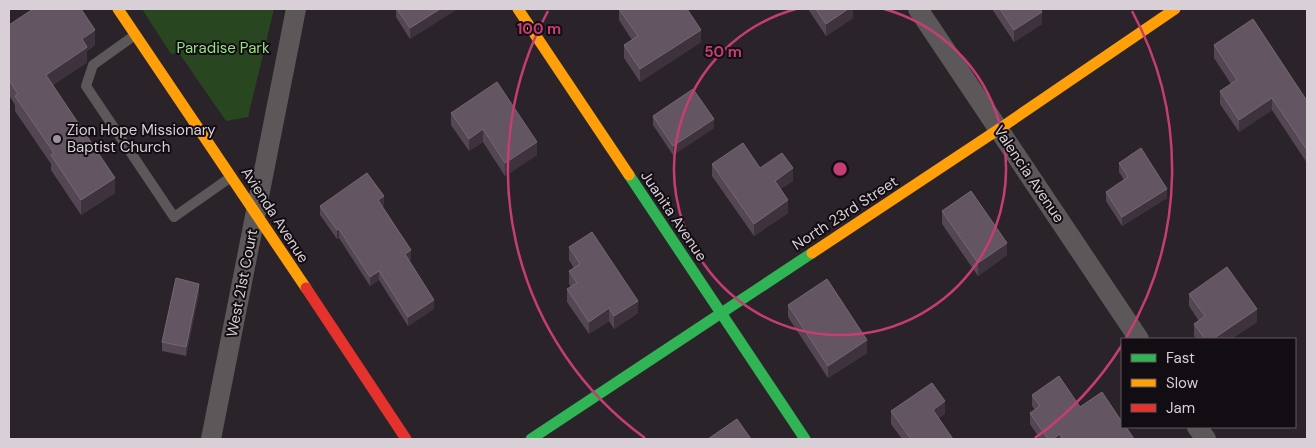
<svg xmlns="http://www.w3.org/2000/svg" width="1316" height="448" viewBox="0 0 1316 448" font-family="'DM Sans',sans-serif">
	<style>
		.green { fill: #284620 }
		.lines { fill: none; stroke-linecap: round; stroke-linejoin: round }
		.lane { stroke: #5c585a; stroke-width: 10 }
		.street { stroke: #5c585a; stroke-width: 20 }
		.fast { stroke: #30b455; stroke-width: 11 }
		.slow { stroke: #ff9f0a; stroke-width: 11 }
		.jam { stroke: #e5322d; stroke-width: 11 }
		.wall { fill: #554654 }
		.shaded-wall { fill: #3e323d }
		.building { fill: #635562; stroke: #756874 }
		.ring { fill: none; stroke: #c63d74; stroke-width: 2.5 }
		.poi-dot { fill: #9b939a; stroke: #120d12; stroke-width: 2 }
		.labels { text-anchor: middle; stroke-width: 4; stroke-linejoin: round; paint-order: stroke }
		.park-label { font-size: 15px; fill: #97e183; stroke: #120d12 }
		.poi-label { font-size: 15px; fill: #d8cfd7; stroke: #120d12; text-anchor: start }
		.street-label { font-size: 15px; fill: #d8cfd7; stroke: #120d12 }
		.centre { fill: #c63d74; stroke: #120d12; stroke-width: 2.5 }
		.ring-label { font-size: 15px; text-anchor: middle; font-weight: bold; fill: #c63d74; stroke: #120d12; stroke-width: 4; stroke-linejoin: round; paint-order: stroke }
	</style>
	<rect width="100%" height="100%" fill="#2a242a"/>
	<!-- green -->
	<path class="green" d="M142 9H274L248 117 226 121 179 53 171 54Z"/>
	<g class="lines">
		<!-- lane -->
		<path class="lane" d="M135 35 93 65 86 86 174 217 231 177"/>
		<!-- street -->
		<path class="street" d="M918 9 1139 339
			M1197 427 1206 439
			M211 439 296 9"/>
		<!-- fast -->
		<path class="fast" d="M629 175 805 439
			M531 439 812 253"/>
		<!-- slow -->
		<path class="slow" d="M118 9 306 288
			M518 9 629 175
			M812 253 999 129 1175 9"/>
		<!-- jam -->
		<path class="jam" d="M306 288 406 439"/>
	</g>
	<!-- wall -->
	<path class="wall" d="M396 9H457L410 39 396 17Z
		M619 9H687L701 42 640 82 624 58V45L632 40 619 20Z
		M808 9H853V18L826 36Z
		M992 9H1040L1042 24 1014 42Z
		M9 25 95 45 87 51V62L86 63 53 85 115 193 81 215 51 170V164L15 111V105L9 95Z
		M1214 45 1307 101V163L1272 110 1239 132 1220 104V91L1231 84 1214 58Z
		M451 113 537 155 505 176 483 142 469 151 451 125Z
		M653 116 714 128 673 155 653 125Z
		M1119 163 1167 198 1122 226 1106 201V192L1124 180 1119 172Z
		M712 164 760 168 793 181 780 189 788 213 754 236 712 176Z
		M384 205 382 206 411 259 409 260 434 309 408 326 379 280 370 286 339 238 337 239 320 215V206Z
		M942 211 1007 255 978 276 942 224Z
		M569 247 638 313 614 329 609 321 589 334 567 302V289L571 287 569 284V271L574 268 569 260Z
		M199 293 186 356 162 351V342Z
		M1189 294 1257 322 1231 339H1197L1194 336V324L1199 321 1189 306Z
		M788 305 867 353 828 378 788 317Z
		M1032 395 1080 407 1134 439H1040L1030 424V413L1035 410 1032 406Z
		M891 411 945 414 938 418 953 439H902L891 424Z"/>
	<!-- shaded-wall -->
	<path class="shaded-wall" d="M440 9H457L410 39V28Z
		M848 9H853V18L826 36V24Z
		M1042 12V24L1014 42V30Z
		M95 30V45L87 51V62L86 63 46 90V75L82 39Z
		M701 30V42L640 82V69Z
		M1272 98V110L1239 132V120Z
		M714 119V128L673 155V146Z
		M483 129V142L469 151V139Z
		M537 142V155L505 176V163Z
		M793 168V181L775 193V181Z
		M115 178V193L81 215V200Z
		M1167 189V198L1122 226V217Z
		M384 196V205L378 209V200Z
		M788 200V213L754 236V224Z
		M339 229V238L337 239V230Z
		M1007 243V255L978 276V263Z
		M411 250V259L405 263V254Z
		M379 271V280L370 286V277Z
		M199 284V293L186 356V347Z
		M434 300V309L408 326V317Z
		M638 301V313L614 329V316Z
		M609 308V321L589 334V322Z
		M1257 309V322L1231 339H1213Z
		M867 340V353L828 378V366Z
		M945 401V414L933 423V410Z
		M1060 434V439H1053Z"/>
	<!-- building -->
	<path class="building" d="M33 9H81L95 30 82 39 87 47 86 48 46 75 115 178 81 200 51 155 54 153 15 96 18 94 9 80V25Z
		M397 9H440L410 28Z
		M619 9H687L701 30 640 69 624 45 638 36Z
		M816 9H848L826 24Z
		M1000 9H1040L1042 12 1014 30Z
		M1253 19 1307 101V150L1272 98 1239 120 1220 91 1237 80 1214 45Z
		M497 82 537 142 505 163 483 129 469 139 451 113Z
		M693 89 714 119 673 146 653 116Z
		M743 143 760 168 782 153 793 168 775 181 788 200 754 224 712 164Z
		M1141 148 1167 189 1122 217 1106 192 1128 177 1119 163Z
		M367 173 384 196 378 200 411 250 405 254 434 300 408 317 379 271 370 277 339 229 337 230 320 206Z
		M971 191 1007 243 978 263 942 211Z
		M592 232 638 301 614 316 609 308 589 322 567 289 577 283 569 271 580 264 569 247Z
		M1227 267 1257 309 1213 339H1205L1194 324 1205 316 1189 294Z
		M176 278 199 284 186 347 162 342Z
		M827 279 867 340 828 366 788 305Z
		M1059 376 1080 407 1102 392 1122 422V427H1126L1134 439H1086L1085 438 1084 439H1063L1060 434 1053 439H1048L1030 413 1040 406 1032 395Z
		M932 383 945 401 933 410 953 439H911L891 411Z
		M737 419 751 439H708Z"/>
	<!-- distance rings -->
	<g class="ring">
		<path d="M884 9A166 166 0 1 1 796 9"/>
		<path d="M1122 345A332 332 0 0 1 1035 438M645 438A332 332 0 0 1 548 11M1132 11A332 332 0 0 1 1126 338"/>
	</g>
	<!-- markers -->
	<circle class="poi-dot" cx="57" cy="139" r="5"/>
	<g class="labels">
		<!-- park labels -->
		<g class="park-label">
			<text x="223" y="53">Paradise Park</text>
		</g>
		<!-- poi labels -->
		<g class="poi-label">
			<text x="67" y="135">Zion Hope Missionary<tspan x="67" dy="17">Baptist Church</tspan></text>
		</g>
		<!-- street labels -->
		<g class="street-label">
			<text transform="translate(1029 174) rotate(56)" y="5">Valencia Avenue</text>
			<text transform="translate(845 213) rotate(-33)" y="5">North 23rd Street</text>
			<text transform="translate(275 215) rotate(57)" y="5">Avienda Avenue</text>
			<text transform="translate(674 216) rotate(56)" y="5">Juanita Avenue</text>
			<text transform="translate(242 283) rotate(-79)" y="5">West 21st Court</text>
		</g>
	</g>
	<circle cx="840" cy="169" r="8" class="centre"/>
	<g class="ring-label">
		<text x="539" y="34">100 m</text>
		<text x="723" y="57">50 m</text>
	</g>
	<!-- border -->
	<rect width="1316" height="448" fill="none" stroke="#d8cfd7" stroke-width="20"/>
	<!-- legend -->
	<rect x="1121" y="338" width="175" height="90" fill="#120d12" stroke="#615b61"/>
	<rect x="1131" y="354" width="25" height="8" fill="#30b455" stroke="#615b61"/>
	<text x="1166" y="363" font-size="15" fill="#d8cfd7">Fast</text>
	<rect x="1131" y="379" width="25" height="8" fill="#ff9f0a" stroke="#615b61"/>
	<text x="1166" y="388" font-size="15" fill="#d8cfd7">Slow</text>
	<rect x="1131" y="404" width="25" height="8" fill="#e5322d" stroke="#615b61"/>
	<text x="1166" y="413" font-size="15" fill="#d8cfd7">Jam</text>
</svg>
